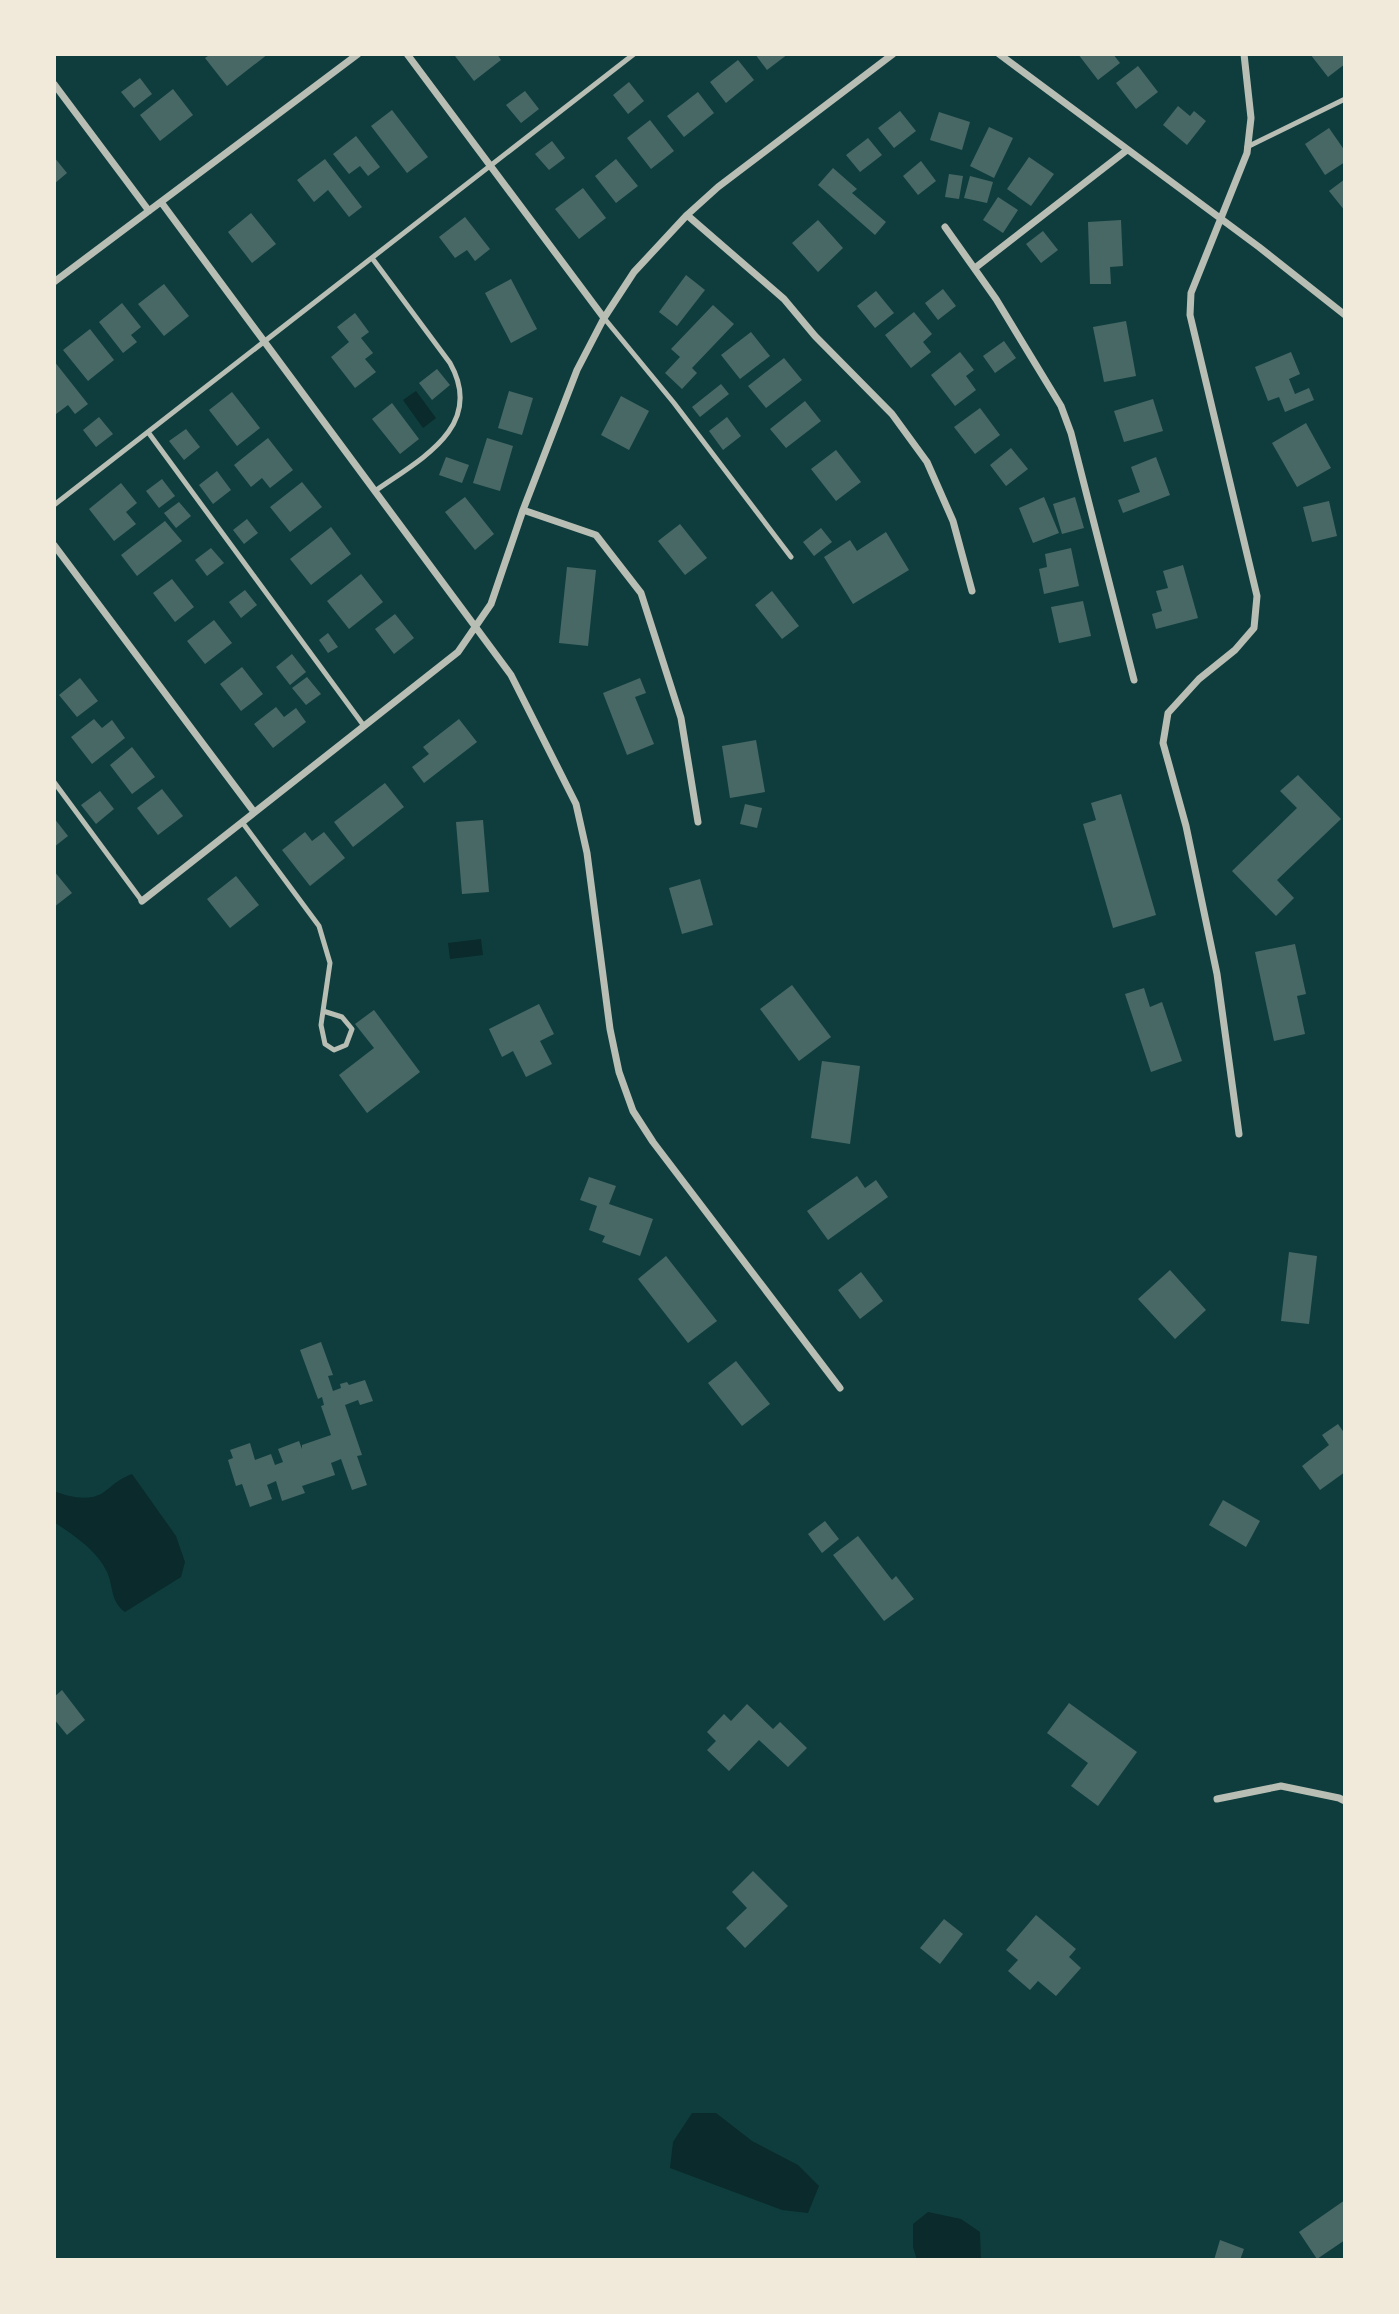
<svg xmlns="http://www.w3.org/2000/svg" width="1399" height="2314" viewBox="0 0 1399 2314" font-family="'Varela Round',sans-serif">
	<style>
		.water { fill: #0a2a2b }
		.building { fill: #486865 }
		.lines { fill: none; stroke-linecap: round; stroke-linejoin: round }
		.service { stroke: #b8beb3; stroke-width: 5 }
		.minor { stroke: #b8beb3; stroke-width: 7 }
	</style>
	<rect width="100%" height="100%" fill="#0f3d3e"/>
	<!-- water -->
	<path class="water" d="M416 391 436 418 423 428 403 400Z
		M481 939 483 955 450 959 448 943Z
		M132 1474 176 1536 185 1562 181 1577 125 1612C110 1601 114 1588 107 1572 97 1550 73 1535 54 1522V1491C69 1497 90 1502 104 1492 115 1484 117 1480 132 1474Z
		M692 2113H716L752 2141 798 2165 819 2186 808 2213 782 2210 670 2168 673 2142Z
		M928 2212 961 2219 980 2232 981 2260H917L913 2247V2224Z"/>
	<!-- building -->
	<path class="building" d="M211 54H268L227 86 205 58Z
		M458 54H497L501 60 474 81 455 56Z
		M755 54H788L767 70Z
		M1078 54H1113L1120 63 1098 80Z
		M1310 54H1343L1345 64 1328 77Z
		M738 60 754 80 726 103 710 82Z
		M1138 66 1158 92 1136 109 1116 83Z
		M140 78 152 94 134 108 121 92Z
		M629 82 644 101 628 114 613 95Z
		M173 89 193 115 160 141 140 115Z
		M525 91 539 109 521 123 506 105Z
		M698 92 714 113 684 137 667 116Z
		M1178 106 1190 116 1194 111 1206 121 1187 145 1163 125Z
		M392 110 428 157 407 173 371 126Z
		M900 111 916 131 894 148 878 128Z
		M939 112 970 122 962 150 930 140Z
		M650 120 674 151 651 169 627 138Z
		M989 127 1013 138 994 178 970 166Z
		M1329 128 1345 151V162L1325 175 1305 144Z
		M356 136 380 167 368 176 360 166 349 174 333 154Z
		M868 138 882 155 860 172 846 155Z
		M552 141 565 158 549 170 535 154Z
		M54 157 67 173 54 184Z
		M1029 157 1054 174 1031 206 1007 189Z
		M325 159 362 207 349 217 328 190 314 202 297 180Z
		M616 159 638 186 616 203 595 176Z
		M921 161 936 181 918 195 903 176Z
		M833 168 857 189 852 193 886 222 875 235 818 185Z
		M949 174 963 176 959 199 945 197Z
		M970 176 993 182 987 203 964 198Z
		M1345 179V211L1329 191Z
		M583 188 606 218 579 239 555 209Z
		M998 197 1018 210 1003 233 983 220Z
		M251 213 276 244 252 263 228 232Z
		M465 217 490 249 475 261 467 250 455 258 439 237Z
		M818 220 843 248 818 272 792 243Z
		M1121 220 1123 266 1110 267 1111 284H1090L1088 222Z
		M1043 231 1058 250 1041 263 1026 244Z
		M686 275 705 290 677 326 659 312Z
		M511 279 537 329 511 343 485 293Z
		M164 284 189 316 164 336 138 304Z
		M943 289 956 306 938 320 925 303Z
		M876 291 894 313 875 328 857 306Z
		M122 303 141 327 131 335 137 342 123 353 99 322Z
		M713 305 734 324 692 368 697 373 682 389 665 373 680 357 671 349Z
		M914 312 932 334 923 342 931 352 911 368 885 335Z
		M355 313 369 332 361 338 373 353 365 359 376 372 355 388 331 357 349 342 337 327Z
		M1126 321 1136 376 1104 382 1093 327Z
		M90 329 114 360 88 381 63 350Z
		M751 332 770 356 740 379 721 355Z
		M1004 341 1016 358 995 373 983 356Z
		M960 352 974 370 966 376 976 390 955 406 931 375Z
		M1291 352 1300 374 1289 379 1295 394 1309 388 1314 400 1285 412 1279 397 1268 401 1255 367Z
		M784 358 802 380 766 408 748 386Z
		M54 361 88 404 75 414 68 405 56 414 54 412Z
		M437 369 450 385 432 400 419 383Z
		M721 384 729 394 700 417 692 407Z
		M509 391 533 398 522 435 498 428Z
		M232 392 260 428 237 446 209 410Z
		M621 396 649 411 629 450 601 435Z
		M1153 399 1163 431 1124 442 1114 411Z
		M805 401 821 421 786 448 770 429Z
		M392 403 419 439 400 454 372 419Z
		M980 408 1000 435 975 454 954 427Z
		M99 417 113 434 96 447 83 430Z
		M727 417 741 436 723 450 709 431Z
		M1306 423 1331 468 1297 487 1272 443Z
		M186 429 200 447 184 460 169 441Z
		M268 438 293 470 270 488 262 478 251 487 234 465Z
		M487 438 513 446 500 491 473 483Z
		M1011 448 1028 469 1006 486 990 465Z
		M836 450 861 482 836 501 811 469Z
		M446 457 469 465 462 483 439 475Z
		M1156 457 1170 495 1123 513 1118 500 1140 492 1131 467Z
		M217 471 231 490 213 504 199 485Z
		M162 479 175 496 159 508 146 491Z
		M302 482 322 507 290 532 270 507Z
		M121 483 137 503 126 512 136 524 114 541 89 509Z
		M465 497 494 534 475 550 445 512Z
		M1044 497 1059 533 1033 543 1019 508Z
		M1075 497 1084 528 1062 534 1053 504Z
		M1329 501 1337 536 1312 542 1303 507Z
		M179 502 191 516 176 528 164 513Z
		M247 519 258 533 244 544 233 530Z
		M165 521 182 541 137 576 121 555Z
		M680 524 707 558 685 575 658 541Z
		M331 527 351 554 311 585 290 559Z
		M821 528 832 542 814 556 803 542Z
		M886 532 909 570 853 604 824 557 850 540 857 551Z
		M211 548 224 563 207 576 195 560Z
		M1071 548 1079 586 1044 594 1039 569 1047 567 1045 554Z
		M1183 565 1198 618 1156 629 1152 614 1162 611 1156 591 1168 588 1163 571Z
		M567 567 596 570 588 646 559 643Z
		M361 574 383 602 349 629 327 601Z
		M172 579 194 607 175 622 153 593Z
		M245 590 257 605 241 618 229 602Z
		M772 591 799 626 782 639 755 605Z
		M1083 601 1091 636 1059 643 1051 607Z
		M395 614 414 638 394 654 375 629Z
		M214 620 232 643 205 664 187 641Z
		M328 633 338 647 328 653 319 640Z
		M292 654 306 672 290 685 276 667Z
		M242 667 263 694 241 711 220 684Z
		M307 677 321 694 306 705 292 688Z
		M80 678 98 701 77 717 59 695Z
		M640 678 646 693 635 697 654 744 627 755 603 693Z
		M276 707 284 717 296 708 306 722 273 748 254 724Z
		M94 719 102 728 112 720 125 738 92 764 71 737Z
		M459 719 477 742 424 783 412 767 429 754 423 747Z
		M756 740 765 792 730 798 722 746Z
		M132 747 155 777 132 794 110 765Z
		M1298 775 1341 819 1277 880 1294 898 1276 916 1232 871 1297 808 1280 791Z
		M385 783 404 807 353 847 334 822Z
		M162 789 183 816 158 835 137 808Z
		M100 791 114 809 96 824 81 805Z
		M1121 794 1156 915 1113 928 1083 824 1096 820 1091 803Z
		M745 804 762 808 757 828 740 824Z
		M54 818 68 836 54 847Z
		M483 820 489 892 462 894 456 822Z
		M305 832 312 841 324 832 345 858 310 886 282 850Z
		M54 871 72 893 54 907Z
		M236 876 259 905 230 928 207 899Z
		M700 879 713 925 682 934 669 888Z
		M1295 944 1306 994 1297 996 1305 1034 1274 1041 1255 952Z
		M792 985 831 1037 799 1061 760 1009Z
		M1144 988 1150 1007 1162 1002 1182 1061 1151 1072 1125 994Z
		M539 1004 554 1034 540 1041 552 1064 526 1077 513 1051 502 1057 489 1029Z
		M374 1010 420 1072 367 1113 339 1075 374 1048 355 1024Z
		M822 1061 860 1066 850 1144 811 1138Z
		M857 1176 865 1188 876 1180 888 1197 828 1240 807 1211Z
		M589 1177 616 1186 609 1204 653 1219 640 1256 602 1242 605 1236 589 1230 597 1206 580 1200Z
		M1289 1252 1317 1256 1309 1324 1281 1321Z
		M666 1256 717 1321 688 1343 638 1279Z
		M1170 1270 1206 1310 1175 1339 1138 1299Z
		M861 1272 883 1301 860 1319 838 1290Z
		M321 1342 333 1375 328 1376 333 1391 341 1388 340 1384 347 1382 349 1385 365 1380 373 1401 360 1405 358 1400 345 1405 362 1455 357 1456 367 1485 352 1490 341 1459 331 1463 335 1475 302 1486 305 1493 282 1501 276 1481 267 1485 272 1499 250 1507 242 1484 236 1486 228 1460 233 1458 230 1450 250 1443 255 1460 271 1454 275 1465 283 1462 278 1449 299 1441 302 1449V1445L331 1435 321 1406 324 1405 322 1397 318 1399 300 1350Z
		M736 1361 770 1404 742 1426 708 1383Z
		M1338 1424 1345 1434V1472L1320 1490 1302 1466 1329 1445 1322 1435Z
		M1223 1500 1260 1521 1246 1547 1209 1525Z
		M825 1521 839 1539 822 1553 808 1534Z
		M858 1536 892 1580 896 1576 914 1599 884 1621 833 1555Z
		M62 1690 85 1720 67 1735 54 1719V1697Z
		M1069 1703 1137 1752 1098 1806 1071 1786 1088 1763 1047 1733Z
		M747 1704 773 1729 780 1722 807 1748 788 1767 759 1740 729 1771 707 1750 716 1741 707 1732 724 1714 731 1721Z
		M753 1871 788 1906 745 1948 726 1928 747 1908 732 1892Z
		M1036 1915 1076 1949 1069 1957 1081 1968 1056 1996 1038 1981 1030 1990 1008 1971 1018 1960 1006 1950Z
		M944 1919 963 1934 940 1964 920 1948Z
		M1345 2200V2240L1317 2259 1299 2232Z
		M1220 2240 1244 2249 1240 2260H1214Z"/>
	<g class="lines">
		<!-- service -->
		<path class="service" d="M1247 147 1345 99
			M372 258 450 363C486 427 419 460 375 491
			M604 318 674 403 791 557
			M148 432 364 726
			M54 505 634 54
			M54 782 142 901
			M242 822 319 926 330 963 323 1011
			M323 1011 342 1017 352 1029 346 1045 334 1050 325 1044 321 1025Z"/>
		<!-- minor -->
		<path class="minor" d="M407 54 604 318
			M999 54 1259 247 1345 315
			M54 84 149 211
			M161 202 511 675 576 804 587 853 610 1029 619 1072 633 1111 653 1142 840 1388
			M687 215 784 299 815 336 892 414 927 462 953 521 972 591
			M945 227 996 299 1061 406 1071 433 1134 680
			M975 268 1127 150
			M54 282 358 54
			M523 510 596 535 641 593 681 718 698 822
			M54 545 254 812
			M142 901 458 652 491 604 523 510 577 370 604 318 634 272 687 215 718 187 893 54
			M1239 1134 1217 974 1186 826 1163 743 1168 713 1199 679 1235 650 1254 628 1257 596 1190 315 1191 293 1247 153 1251 118 1244 54
			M1217 1799 1281 1786 1339 1798 1345 1801"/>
	</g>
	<!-- border -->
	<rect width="1399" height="2314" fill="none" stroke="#f1e9da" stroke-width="112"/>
</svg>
